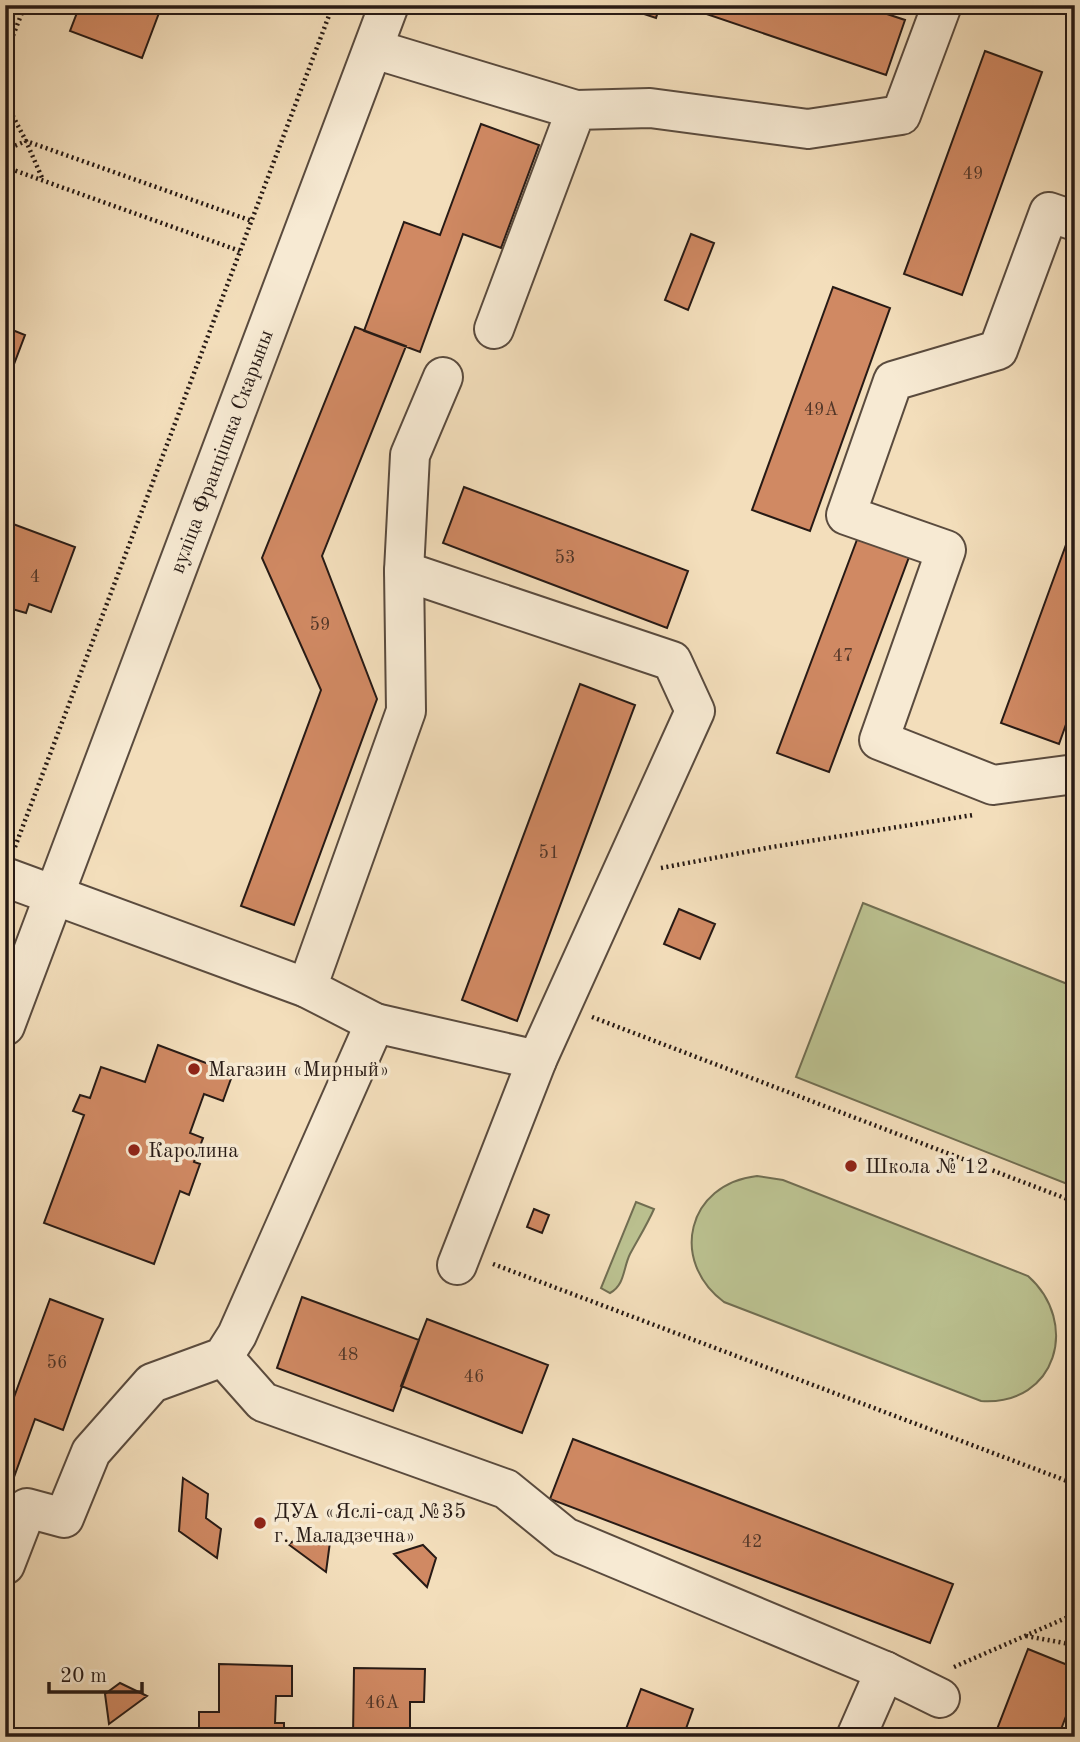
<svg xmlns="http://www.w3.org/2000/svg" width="1080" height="1742" viewBox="0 0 1080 1742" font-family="'Old Standard TT',serif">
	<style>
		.green { fill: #bbc190; stroke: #716e52; stroke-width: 2 }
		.building { fill: #d08963; stroke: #271a15; stroke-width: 2 }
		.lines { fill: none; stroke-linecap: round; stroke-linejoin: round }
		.minor-casing { stroke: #5a4b3e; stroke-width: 42 }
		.path { stroke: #271a15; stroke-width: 4.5; stroke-dasharray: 2 3.5; stroke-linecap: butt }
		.minor { stroke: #f7ead3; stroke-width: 38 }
		.poi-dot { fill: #8f2418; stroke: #f7ead3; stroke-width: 2.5 }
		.labels { text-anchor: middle; stroke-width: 7; stroke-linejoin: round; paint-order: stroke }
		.number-label { font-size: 18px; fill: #513628 }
		.street-label { font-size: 21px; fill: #271a15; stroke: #f7ead3 }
		.poi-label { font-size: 21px; fill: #271a15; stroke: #f7ead3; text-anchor: start }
	</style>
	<rect width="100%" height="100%" fill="#f3debb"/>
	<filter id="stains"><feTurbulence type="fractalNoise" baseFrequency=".00286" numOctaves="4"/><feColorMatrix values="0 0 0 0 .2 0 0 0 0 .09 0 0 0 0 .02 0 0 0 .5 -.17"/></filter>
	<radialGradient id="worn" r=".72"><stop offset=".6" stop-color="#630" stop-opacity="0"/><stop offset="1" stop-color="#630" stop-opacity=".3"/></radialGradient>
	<!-- green -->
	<path class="green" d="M863 903 1075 987V1187L796 1077Z
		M757 1176 783 1180 1028 1276C1080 1322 1057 1406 981 1401L724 1302C669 1261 687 1184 757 1176Z
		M636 1202 654 1209C647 1225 638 1239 630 1254 623 1268 625 1285 610 1293L601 1288Z"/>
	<!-- building -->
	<path class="building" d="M80 5H162L142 58 70 31Z
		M617 5H660L656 18Z
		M680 5H860L905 20 886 75Z
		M985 51 1042 72 962 295 904 274Z
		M481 124 539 145 501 248 463 234 420 352 364 331 404 222 440 235Z
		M691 234 714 243 688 310 665 300Z
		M833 287 890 308 810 531 752 510Z
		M5 327 25 335 5 388Z
		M355 327 406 346 322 556 377 699 294 925 241 906 321 690 262 558Z
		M464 487 688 571 667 628 443 543Z
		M1075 520V699L1059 744 1001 723Z
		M5 521 75 547 51 612 29 604 26 613 5 607Z
		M858 537 909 557 829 772 777 753Z
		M580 684 635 705 517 1021 462 1000Z
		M679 909 715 924 700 959 664 944Z
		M158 1045 233 1073 223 1101 204 1094 190 1133 203 1138 194 1162 200 1164 189 1195 180 1191 154 1264 44 1223 84 1115 73 1111 80 1095 90 1098 101 1067 145 1082Z
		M534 1209 549 1215 542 1233 527 1227Z
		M302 1297 419 1340 393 1411 277 1368Z
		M50 1299 103 1319 63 1430 35 1419 5 1502V1406L10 1408Z
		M427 1319 548 1365 522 1433 401 1386Z
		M573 1439 953 1584 930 1643 550 1499Z
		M183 1478 208 1494 206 1518 221 1529 217 1558 179 1531Z
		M315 1531 330 1542 326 1572 288 1544Z
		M423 1545 436 1558 427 1587 394 1554Z
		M1028 1649 1075 1668V1693L1058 1737H994Z
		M219 1664 292 1666V1696H276L275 1723H284V1737H199V1712H219Z
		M354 1668 425 1669 424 1702H410V1737H353Z
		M120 1683 147 1696 109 1724 105 1694Z
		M641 1689 693 1709 683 1737H623Z"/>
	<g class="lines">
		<!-- minor casing -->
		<g class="minor-casing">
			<g id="minor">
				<path d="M374 49 576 110"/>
				<path d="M1075 221 1049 212 998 350 893 381 846 515 946 550 879 740 993 785 1075 774"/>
				<path d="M494 329 576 110 650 108 808 129 901 115 942 5"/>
				<path d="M404 571 672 661 695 711 537 1060 457 1265"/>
				<path d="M5 877 307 988"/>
				<path d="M375 1023 307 988 406 711 404 571 410 455 443 377"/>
				<path id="s1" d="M5 1026 389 5"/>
				<path d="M223 1357 263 1402 506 1489 565 1537 885 1671 940 1698"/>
				<path d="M5 1565 27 1508 64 1518 91 1452 152 1383 223 1357 237 1335 375 1023 537 1060"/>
				<path d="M856 1737 885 1671"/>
			</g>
		</g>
		<!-- path -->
		<path class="path" d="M5 56 25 5
			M5 101 26 141 252 221
			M5 150 26 141 43 180
			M5 167 240 251
			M15 847 333 5
			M661 868 772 847 973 815
			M592 1017 1075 1202
			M493 1264 1075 1484
			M1026 1636 1075 1645
			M954 1667 1075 1614"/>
		<!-- minor -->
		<use href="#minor" class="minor"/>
	</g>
	<!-- markers -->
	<g class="poi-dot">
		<circle cx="194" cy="1069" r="7"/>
		<circle cx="134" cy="1150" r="7"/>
		<circle cx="851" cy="1166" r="7"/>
		<circle cx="260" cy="1523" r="7"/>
	</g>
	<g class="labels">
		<!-- number labels -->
		<g class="number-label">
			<text x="973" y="179">49</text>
			<text x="821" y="415">49А</text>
			<text x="565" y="563">53</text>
			<text x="35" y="582">4</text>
			<text x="320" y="630">59</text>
			<text x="843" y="661">47</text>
			<text x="549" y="858">51</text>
			<text x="348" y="1360">48</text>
			<text x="57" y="1368">56</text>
			<text x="474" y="1382">46</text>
			<text x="752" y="1547">42</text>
			<text x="382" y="1708">46А</text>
		</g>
		<!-- street labels -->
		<g class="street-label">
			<text dy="7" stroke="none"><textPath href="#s1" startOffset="614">вуліца Францішка Скарыны</textPath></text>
		</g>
		<!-- poi labels -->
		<g class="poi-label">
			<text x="208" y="1076">Магазин «Мирный»</text>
			<text x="148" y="1157">Каролина</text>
			<text x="865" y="1173">Школа № 12</text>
			<text x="274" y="1518">ДУА «Яслі-сад №35<tspan x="274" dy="24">г. Маладзечна»</tspan></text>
		</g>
	</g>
	<!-- margin -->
	<rect width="1080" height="1742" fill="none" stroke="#f3debb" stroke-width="28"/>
	<rect x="7" y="7" width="1066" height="1728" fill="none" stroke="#271a15" stroke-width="3.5"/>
	<rect x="14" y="14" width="1052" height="1714" fill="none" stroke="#271a15" stroke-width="2"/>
	<!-- scale -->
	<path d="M49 1682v10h93v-10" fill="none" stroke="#271a15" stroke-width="3.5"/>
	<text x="60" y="1682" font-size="21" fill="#271a15" stroke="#f7ead3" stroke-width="5" paint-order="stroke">20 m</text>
	<rect width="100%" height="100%" filter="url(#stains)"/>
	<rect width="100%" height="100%" fill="url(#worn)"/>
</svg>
